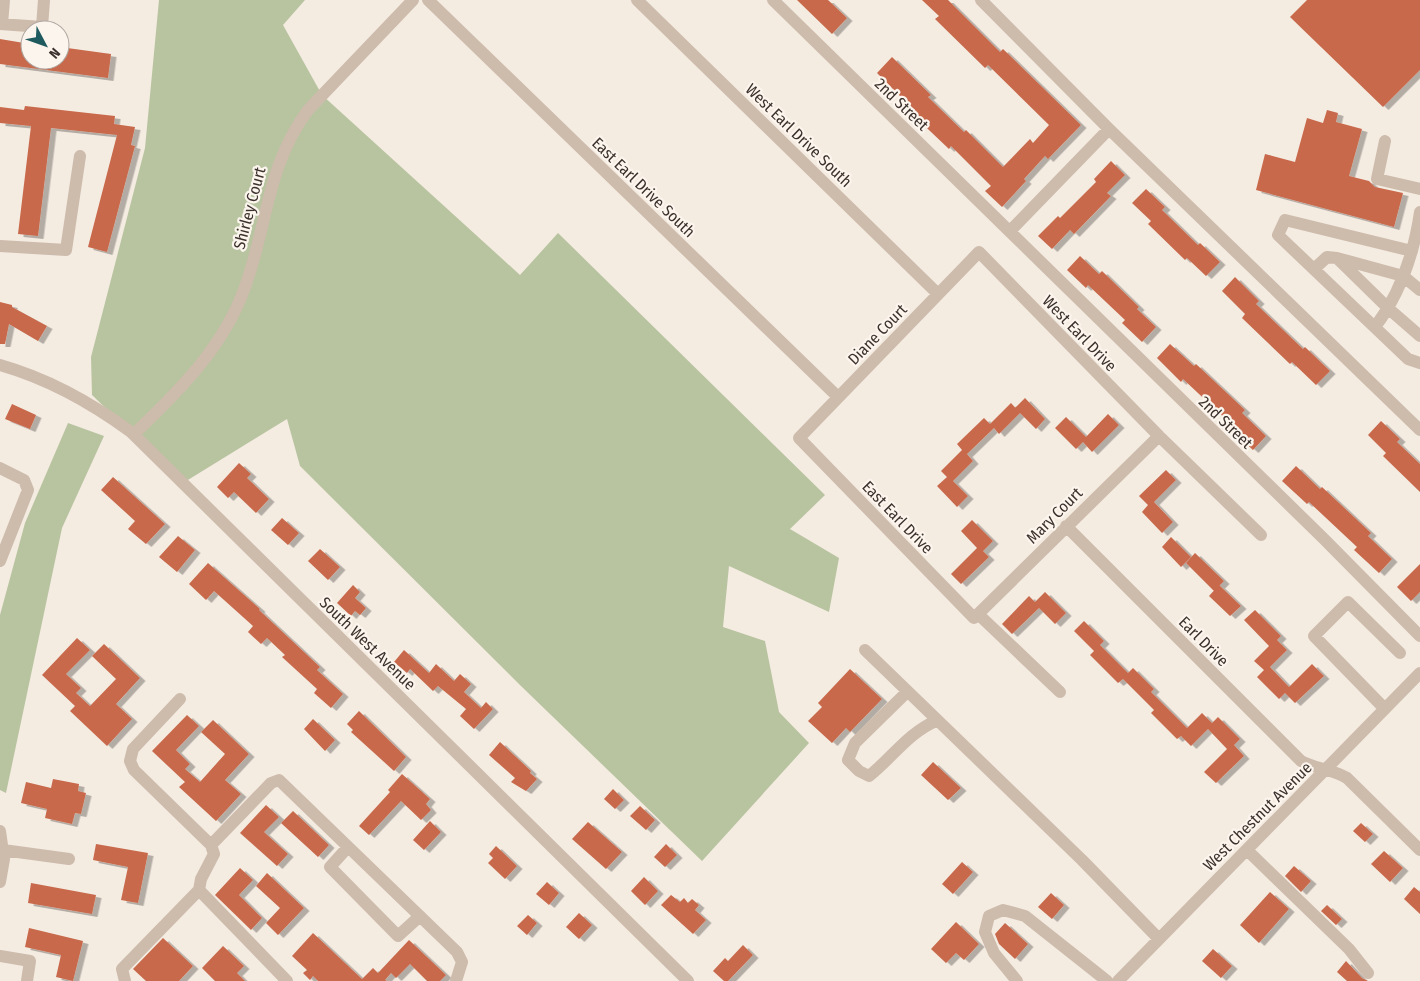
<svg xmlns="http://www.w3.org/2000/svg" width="1420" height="981" viewBox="0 0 1420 981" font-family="'Fira Sans Condensed',sans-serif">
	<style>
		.green { fill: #b8c4a0 }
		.building { fill: #c8694b; filter: url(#shadow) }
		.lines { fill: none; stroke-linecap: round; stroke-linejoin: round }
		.minor { stroke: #cdbbac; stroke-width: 12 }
		.labels { text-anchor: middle; stroke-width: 4.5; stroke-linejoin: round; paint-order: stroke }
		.street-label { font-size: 16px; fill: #3b302b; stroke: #fbf5ee }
	</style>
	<defs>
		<filter id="shadow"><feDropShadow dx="5.5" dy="3" stdDeviation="0" flood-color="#0004"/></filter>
	</defs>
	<rect width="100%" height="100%" fill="#f4ebe1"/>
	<!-- green -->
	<path class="green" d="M159 0H305L283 25 322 95 520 275 558 233 825 495 790 529 839 558 829 612 729 566 723 627 765 641 779 712 809 743 702 861 521 686 300 466 287 419 183 483 92 395 91 357 145 148Z
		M68 423 104 436 62 528 6 793 0 790V615L25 523Z"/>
	<!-- building -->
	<path class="building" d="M797 0H828L847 18 832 34Z
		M922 0H948L1000 52 1003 49 1081 125 1048 159 1045 156 1024 179 1026 181 1002 207 985 191 991 186 951 146 949 149 911 113 914 110 877 73 892 57 931 95 928 97 964 132 966 130 1003 167 1030 139 1033 143 1049 125 988 65 985 68 935 19 939 16Z
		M1307 0H1420V70L1383 107 1290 17Z
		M0 39 30 44V60H60V47L111 54 108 78 0 64Z
		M25 106 115 116 114 124 135 127 131 145 135 146 107 252 88 247 117 135 51 128 38 236 18 234 31 126 0 123V107L24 110Z
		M1327 110 1338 113 1336 122 1362 129 1349 176 1369 181 1375 187 1403 193 1394 227 1256 190 1265 154 1295 162 1307 118 1323 123Z
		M1111 161 1125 175 1107 193 1111 196 1074 234 1070 230 1052 249 1038 236 1058 216 1060 218 1096 182 1094 179Z
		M1146 189 1165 207 1162 210 1198 245 1200 243 1220 262 1206 276 1187 258 1185 260 1148 224 1151 221 1132 203Z
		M1080 256 1099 274 1102 271 1139 307 1137 309 1156 327 1142 342 1122 323 1125 320 1088 285 1086 288 1067 270Z
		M1235 277 1259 301 1256 304 1303 349 1305 347 1330 371 1316 385 1292 362 1290 364 1242 318 1245 314 1222 291Z
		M0 302 12 305V307L47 326 38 341 9 324 5 344H0Z
		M1170 344 1194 366 1196 364 1245 410 1242 413 1266 436 1253 450 1228 427 1231 424 1183 379 1181 382 1157 358Z
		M1025 398 1045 419 1036 429 1015 408Z
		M1011 403 1020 413 999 434 994 428 967 454 973 461 953 481 968 496 957 507 937 486 947 477 941 471 962 450 957 444 984 418 990 424Z
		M12 404 36 415 30 429 5 419Z
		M1108 414 1119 425 1092 452 1083 442 1076 449 1055 428 1066 417 1086 437Z
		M1381 421 1400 439 1397 442 1420 464V492L1383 456 1386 453 1368 435Z
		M239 463 251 474 247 478 269 499 256 513 234 492 228 498 217 487Z
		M1296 466 1320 489 1322 487 1371 533 1368 536 1392 559 1379 573 1354 550 1357 547 1309 502 1307 504 1282 481Z
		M1166 470 1176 480 1154 502 1173 522 1162 533 1142 512 1148 505 1139 496Z
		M113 477 165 524 146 544 128 529 135 521 101 490Z
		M282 518 299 533 288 545 271 530Z
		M972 520 993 541 983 551 989 557 961 584 951 574 977 548 961 531Z
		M178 536 195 550 177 572 159 557Z
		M1171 537 1191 557 1181 567 1162 547Z
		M320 549 340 567 328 580 308 561Z
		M1195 553 1224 581 1214 591 1186 563Z
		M208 563 260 609 259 610 320 667 317 670 343 694 331 708 314 693 317 689 282 657 285 655 267 638 261 644 248 632 253 626 214 591 206 600 189 584Z
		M1420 564V592L1411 601 1397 587Z
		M353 585 360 592 355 598 366 608 360 615 355 611 351 616 337 603Z
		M1219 585 1241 606 1230 616 1209 596Z
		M1045 592 1066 613 1055 624 1039 608 1012 634 1002 624 1029 596 1035 602Z
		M1255 610 1281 636 1277 640 1287 650 1270 667 1289 687 1312 664 1324 676 1295 703 1285 693 1279 699 1257 677 1264 670 1254 661 1269 646 1244 620Z
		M1084 621 1104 641 1094 651 1074 631Z
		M77 638 90 650 66 674 81 688 76 693 90 706 116 679 92 656 104 644 140 678 116 704 132 719 107 746 70 711 75 706 42 675Z
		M1100 645 1128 673 1133 668 1154 689 1151 692 1187 728 1202 713 1212 723 1218 717 1240 739 1234 745 1244 756 1216 783 1204 772 1227 749 1208 729 1191 746 1181 736 1177 739 1151 713 1154 710 1123 679 1118 683 1090 655Z
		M404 650 429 673 436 664 454 681 460 674 471 684 464 692 481 708 486 702 493 709 474 729 460 716 466 709 438 686 433 691 410 669 407 673 394 662Z
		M850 669 882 699 850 732 846 728 832 743 808 721 822 707 818 703Z
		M359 711 406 757 394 771 351 732 353 730 347 724Z
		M187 715 199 726 176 750 190 764 185 769 200 782 225 754 201 732 213 720 249 754 225 780 241 794 216 821 179 787 185 782 152 751Z
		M313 719 335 740 325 751 304 729Z
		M500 742 531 771 530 773 537 779 526 791 511 782 515 778 489 755Z
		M933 762 961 788 948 800 921 775Z
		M402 774 430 799 426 804 431 810 421 820 401 801 369 835 359 826 390 792 388 790Z
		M53 779 79 784 78 791 86 793 81 814 75 813 72 824 45 818 47 809 21 803 26 782 51 788Z
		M613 789 624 800 615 809 604 799Z
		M266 805 279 817 264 832 288 854 277 866 240 833Z
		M640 806 655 820 646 830 630 816Z
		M293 811 329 845 318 857 281 823Z
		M430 821 441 832 424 850 413 840Z
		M588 822 622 852 606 869 572 839Z
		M1361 823 1373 834 1365 842 1353 831Z
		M96 844 148 853 138 903 121 900 128 867 93 860Z
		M666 844 677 855 665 867 654 857Z
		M496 846 517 866 505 879 488 863 493 858 489 854Z
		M1384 851 1403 868 1390 882 1371 864Z
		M962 862 973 872 953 894 942 884Z
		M1294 866 1311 881 1301 892 1285 876Z
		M240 868 253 880 239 895 262 918 251 930 215 895Z
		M267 873 304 908 278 935 266 923 280 908 256 886Z
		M644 877 658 891 645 905 631 891Z
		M547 882 559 893 549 905 536 894Z
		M31 883 96 895 92 914 28 903Z
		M1414 887 1420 892V914L1404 899Z
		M1270 892 1289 909 1259 943 1240 925Z
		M1051 893 1064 905 1052 919 1038 907Z
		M671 895 680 902 684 898 688 903 692 899 699 905 695 910 706 920 693 934 661 905Z
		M1327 905 1342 919 1336 925 1321 911Z
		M579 913 592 925 579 939 566 927Z
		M528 915 537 923 527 935 517 926Z
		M956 922 979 944 964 960 956 953 946 963 931 949Z
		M1005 923 1028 944 1015 959 999 944 995 934Z
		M29 928 83 941 73 981 56 977 61 955 25 947Z
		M313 933 362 979 373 968 378 973 409 940 446 975 440 981H427L410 964 396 978 391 973 385 980 387 981H318L313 976 310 980 303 973 307 970 292 956Z
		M163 938 193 966 179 981H146L133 969Z
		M743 945 753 955 728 981H724L713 971 725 958 728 961Z
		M223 946 244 966 237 973 245 981H215L202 968Z
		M1213 949 1232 966 1221 978 1202 961Z
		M1346 961 1362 978 1368 981H1347L1337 972Z"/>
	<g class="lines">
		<!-- minor -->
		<path class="minor" d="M428 0 838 397
			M637 0 938 294
			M773 0 1324 539 1420 636
			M981 0 1109 129 1420 430
			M0 24 42 27 44 0
			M2 24 4 0
			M1385 141 1377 179 1420 189
			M1010 231 1109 129
			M0 246 66 250 80 156
			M1412 251 1285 220 1278 235 1408 359 1420 363
			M1339 260 1389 309 1420 336
			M1314 269 1327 257 1337 258 1403 276 1420 290
			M1375 327C1400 294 1414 253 1420 212
			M0 365C46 378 93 404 131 432L688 981
			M134 434C178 392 224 347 245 287 268 224 266 167 308 110L413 0
			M1159 436 974 618 799 438 979 252 1159 436 1261 535
			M0 468 24 480 28 490 0 561
			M1066 526 1301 761C1316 769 1332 769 1347 778L1420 850
			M978 614 1060 692
			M865 650 1082 860 1159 939
			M907 692 855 743 848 760 859 771 869 776C892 758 908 733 936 721
			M180 699 133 749 130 761 134 770 211 845 214 854 201 879 199 890 287 981
			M1385 709 1314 636 1348 602 1400 653
			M0 831 4 859 0 882
			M211 845 271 783 279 780 457 952 462 962 456 981
			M348 847 330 867 398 936 420 916
			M3 850 69 859
			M1247 850 1349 949 1368 973
			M0 956 30 961 27 981
			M125 981 122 969 199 890
			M1017 981 994 953 985 932 989 916 1003 910 1025 916 1107 981
			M1118 981 1420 673"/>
	</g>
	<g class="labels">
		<!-- street labels -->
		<g class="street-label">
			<text transform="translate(902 104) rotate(44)" y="6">2nd Street</text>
			<text transform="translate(799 135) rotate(44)" y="6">West Earl Drive South</text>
			<text transform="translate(644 187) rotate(44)" y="6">East Earl Drive South</text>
			<text transform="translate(249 208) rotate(-75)" y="6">Shirley Court</text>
			<text transform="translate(1080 333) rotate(46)" y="6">West Earl Drive</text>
			<text transform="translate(877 334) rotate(-46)" y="6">Diane Court</text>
			<text transform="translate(1226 422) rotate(44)" y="6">2nd Street</text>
			<text transform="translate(1054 515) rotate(-45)" y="6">Mary Court</text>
			<text transform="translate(898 517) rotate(46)" y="6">East Earl Drive</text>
			<text transform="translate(1204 641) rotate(45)" y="6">Earl Drive</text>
			<text transform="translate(368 643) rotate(44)" y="6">South West Avenue</text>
			<text transform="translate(1257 816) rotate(-45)" y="6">West Chestnut Avenue</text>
		</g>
	</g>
	<!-- north arrow -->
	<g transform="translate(45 45) rotate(131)"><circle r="24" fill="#fbf5ee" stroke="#aea6a0"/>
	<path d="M0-4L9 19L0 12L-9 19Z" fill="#1f5a5e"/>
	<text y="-8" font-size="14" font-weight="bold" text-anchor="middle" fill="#3b302b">N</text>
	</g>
</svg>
